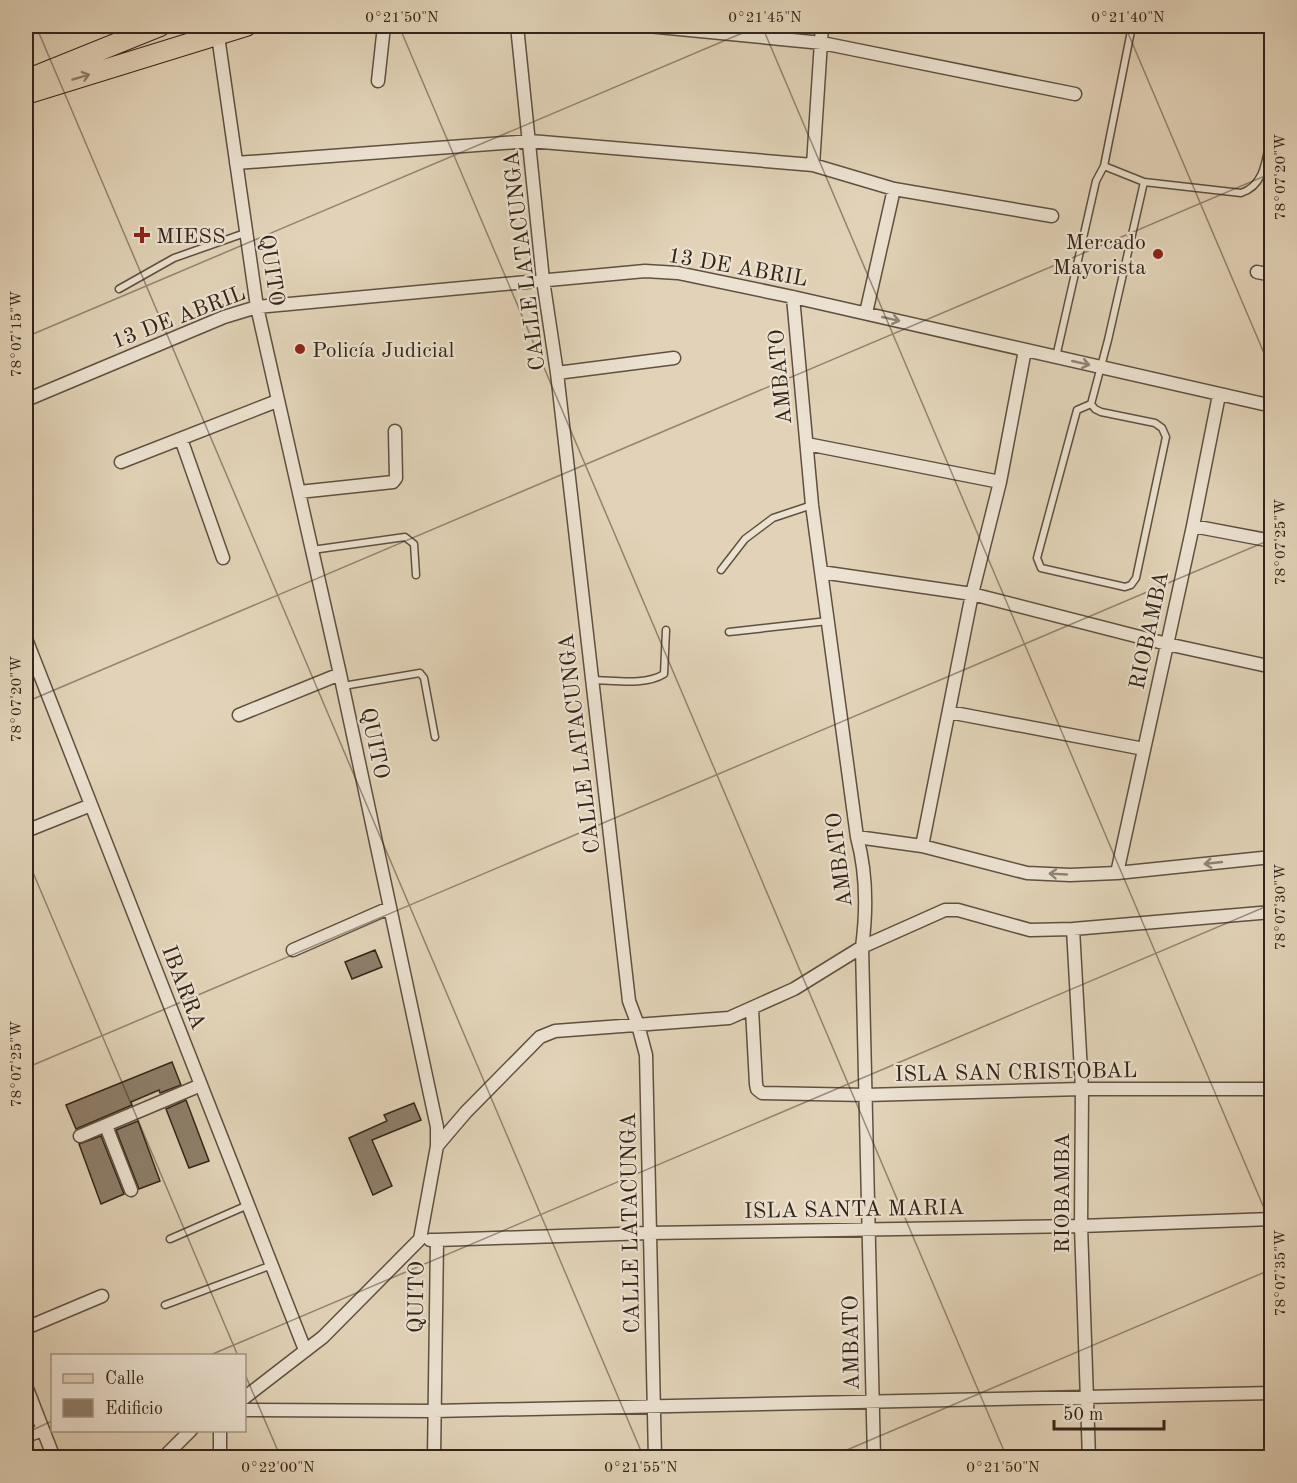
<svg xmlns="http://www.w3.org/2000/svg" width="1297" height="1483" viewBox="0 0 1297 1483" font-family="'Old Standard TT',serif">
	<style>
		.building { fill: #8e7f6b; stroke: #332418; stroke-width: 1.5 }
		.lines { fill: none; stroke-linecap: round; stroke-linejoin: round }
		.service-casing { stroke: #5f5040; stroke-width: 9 }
		.minor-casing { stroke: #5f5040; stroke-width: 15 }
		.primary-casing { stroke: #332418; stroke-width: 22 }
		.service { stroke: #ece2d1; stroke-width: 6 }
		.minor { stroke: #ece2d1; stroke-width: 12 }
		.primary { stroke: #e2d3b8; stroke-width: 20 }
		.oneway { stroke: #8a7c68 }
		.oneway2 { stroke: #908374 }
		.ticks { fill: none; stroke: #332418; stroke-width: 1.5; stroke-opacity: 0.45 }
		.poi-dot { fill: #8f2418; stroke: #ece2d1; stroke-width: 2 }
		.labels { text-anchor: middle; stroke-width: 4.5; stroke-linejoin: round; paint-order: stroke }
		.poi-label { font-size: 22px; fill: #332418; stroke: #ece2d1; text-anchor: start }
		.street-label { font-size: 22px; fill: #332418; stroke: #ece2d1 }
		.neatline { fill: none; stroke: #332418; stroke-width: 2 }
		.ticks-label { font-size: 15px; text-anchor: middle; fill: #332418 }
	</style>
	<rect width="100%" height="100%" fill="#e2d3b8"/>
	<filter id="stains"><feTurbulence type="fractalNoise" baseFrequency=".00333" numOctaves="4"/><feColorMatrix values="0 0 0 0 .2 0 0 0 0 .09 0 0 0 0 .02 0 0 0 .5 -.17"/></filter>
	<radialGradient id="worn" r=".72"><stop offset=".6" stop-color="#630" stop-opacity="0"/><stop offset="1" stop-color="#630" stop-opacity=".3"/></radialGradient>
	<!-- building -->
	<path class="building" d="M375 950 382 967 352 979 345 962Z
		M172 1062 181 1085 160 1093 159 1090 131 1102 132 1105 76 1129 66 1105Z
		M186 1100 209 1161 189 1168 166 1109Z
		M414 1103 421 1120 372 1140 392 1186 373 1195 349 1138 387 1121 384 1115Z
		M138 1121 160 1181 139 1189 116 1130Z
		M101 1136 124 1194 101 1204 79 1144Z"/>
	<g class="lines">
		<!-- service casing -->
		<g class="service-casing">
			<path id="service" d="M1104 166 1144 182 1241 193C1267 185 1266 154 1272 130
				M119 289 174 258 245 233
				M1056 357 1096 181 1104 166 1132 26
				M1091 404 1095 409 1101 412 1155 423 1162 428 1166 437 1136 578 1131 585 1125 587 1041 568 1037 558 1077 410Z
				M1091 404 1108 340 1144 182
				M312 550 405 537 414 544 416 575
				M721 570 745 539 773 518 812 505
				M729 632 828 621
				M592 680C613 680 645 686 664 674L666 630
				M343 686 420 673 424 678 435 737
				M170 1239 248 1205
				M165 1305 272 1265"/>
		</g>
		<!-- minor casing -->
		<g class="minor-casing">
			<path id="minor" d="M517 26 543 280 557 373 629 1001 638 1025 646 1055 655 1458
				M648 26 822 43 1075 94
				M217 29 257 307 340 674 437 1127V1146L420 1239
				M378 81 384 26
				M236 163 530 141 813 165 894 189 1052 216
				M813 165 822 26
				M1257 272 1272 275
				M793 297 812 505 857 837C867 874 867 910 862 947L874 1458
				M866 313 894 189
				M557 373 674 358
				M26 400 224 317 257 307 645 271 678 273 793 297 1272 406
				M181 439 223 558
				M807 444 1000 482
				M121 462 277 401
				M299 492 393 482 396 478 395 431
				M1193 526 1272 541
				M821 572 972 594 1167 644 1272 667
				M26 639 305 1350
				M949 712 1144 749
				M239 715 340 674
				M26 831 91 805
				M857 837 922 846 1027 873 1070 875 1117 873 1272 857
				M922 846 972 594 1000 482 1025 350
				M1117 873 1193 526 1219 395
				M1073 929 1082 1089 1081 1226 1089 1458
				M293 950 389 908
				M752 1009 756 1084 757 1089 762 1093 866 1095 1082 1089H1272
				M106 1126 131 1190
				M80 1136 201 1085
				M437 1146 466 1112 540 1037 555 1031 729 1018 794 989 862 947 945 910H958L1030 930 1073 929 1272 912
				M430 1240H437L434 1458
				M437 1240 649 1233 1081 1226 1272 1219
				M26 1328 102 1296
				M26 1386 54 1458
				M244 1398 323 1337 420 1239
				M244 1410 434 1411 1272 1393
				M220 1430V1458
				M26 1436 43 1430
				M163 1458 191 1430"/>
		</g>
		<!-- primary casing -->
		<g class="primary-casing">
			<path id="primary" d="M26 80 160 26
				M26 94 246 26"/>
		</g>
		<!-- service -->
		<use href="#service" class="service"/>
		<!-- minor -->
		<use href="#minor" class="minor"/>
		<!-- primary -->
		<use href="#primary" class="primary"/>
	</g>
	<!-- one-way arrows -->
	<defs><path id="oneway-shaft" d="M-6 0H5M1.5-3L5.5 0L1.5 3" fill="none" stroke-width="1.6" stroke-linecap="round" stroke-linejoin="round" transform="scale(1.5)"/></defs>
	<use class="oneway" href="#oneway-shaft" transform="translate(81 77) rotate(-17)"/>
	<g class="oneway2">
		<use href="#oneway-shaft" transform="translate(891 319) rotate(13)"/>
		<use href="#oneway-shaft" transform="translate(1081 363) rotate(13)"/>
		<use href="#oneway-shaft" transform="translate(1213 863) rotate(174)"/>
		<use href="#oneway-shaft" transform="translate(1058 874) rotate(-177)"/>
	</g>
	<!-- ticks -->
	<path class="ticks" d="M36 26 644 1458M399 26 1007 1458M762 26 1272 1227M1125 26 1272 372M26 337 759 26M26 702 1272 173M26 856 238 1356M26 1068 1272 539M208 1356 1272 904M244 1372 281 1458M26 1433 52 1421M828 1458 1272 1269"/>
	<!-- markers -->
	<g class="poi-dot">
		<path d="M139 226h6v6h6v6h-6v6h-6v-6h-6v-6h6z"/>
		<circle cx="1158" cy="254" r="6"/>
		<circle cx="300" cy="349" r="6"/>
	</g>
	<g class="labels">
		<!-- poi labels -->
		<g class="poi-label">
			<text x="156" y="243">MIESS</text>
			<text x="1146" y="249" text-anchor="end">Mercado<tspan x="1146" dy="25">Mayorista</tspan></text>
			<text x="312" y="357">Policía Judicial</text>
		</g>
		<!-- street labels -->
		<g class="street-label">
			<text transform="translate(523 261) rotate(-97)" y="8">CALLE LATACUNGA</text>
			<text transform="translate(738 266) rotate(10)" y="8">13 DE ABRIL</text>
			<text transform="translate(273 270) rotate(81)" y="8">QUITO</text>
			<text transform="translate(178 316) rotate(-21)" y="8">13 DE ABRIL</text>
			<text transform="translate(779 377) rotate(-95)" y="8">AMBATO</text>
			<text transform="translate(1148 630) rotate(-78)" y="8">RIOBAMBA</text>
			<text transform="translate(376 743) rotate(78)" y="8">QUITO</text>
			<text transform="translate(578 744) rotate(-97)" y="8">CALLE LATACUNGA</text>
			<text transform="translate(838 860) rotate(-97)" y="8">AMBATO</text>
			<text transform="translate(185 987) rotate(69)" y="8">IBARRA</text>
			<text transform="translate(1016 1071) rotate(-1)" y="8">ISLA SAN CRISTOBAL</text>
			<text transform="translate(1061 1193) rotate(-90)" y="8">RIOBAMBA</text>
			<text transform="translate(854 1208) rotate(-1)" y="8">ISLA SANTA MARIA</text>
			<text transform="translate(629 1223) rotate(-91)" y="8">CALLE LATACUNGA</text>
			<text transform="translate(415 1297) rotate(-89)" y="8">QUITO</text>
			<text transform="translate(850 1343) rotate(-91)" y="8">AMBATO</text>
		</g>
	</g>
	<!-- margin -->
	<rect width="1297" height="1483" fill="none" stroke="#e2d3b8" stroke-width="66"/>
	<!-- legend -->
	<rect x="51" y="1354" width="195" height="78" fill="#ece2d1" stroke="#a29687" stroke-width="1.5"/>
	<rect x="63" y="1374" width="30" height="9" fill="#e2d3b8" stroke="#a29687" stroke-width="1.5"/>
	<text x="105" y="1384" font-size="18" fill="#332418">Calle</text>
	<rect x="63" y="1399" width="30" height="18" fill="#8e7f6b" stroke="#a29687" stroke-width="1.5"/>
	<text x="105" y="1414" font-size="18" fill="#332418">Edificio</text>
	<!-- scale -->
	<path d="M1054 1420v9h110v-9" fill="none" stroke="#332418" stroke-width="3"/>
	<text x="1063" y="1420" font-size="18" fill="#332418" stroke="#ece2d1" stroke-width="4.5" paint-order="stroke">50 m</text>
	<rect x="33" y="33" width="1231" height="1417" class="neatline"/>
	<g class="ticks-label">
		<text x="402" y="22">0°21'50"N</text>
		<text x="765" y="22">0°21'45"N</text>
		<text x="1128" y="22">0°21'40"N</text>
		<text transform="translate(1280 177) rotate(-90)" y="5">78°07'20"W</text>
		<text transform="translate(16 334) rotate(-90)" y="5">78°07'15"W</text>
		<text transform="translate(1280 542) rotate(-90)" y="5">78°07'25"W</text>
		<text transform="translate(16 699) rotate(-90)" y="5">78°07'20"W</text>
		<text transform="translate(1280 907) rotate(-90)" y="5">78°07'30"W</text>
		<text transform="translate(16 1064) rotate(-90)" y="5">78°07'25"W</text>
		<text transform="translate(1280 1273) rotate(-90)" y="5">78°07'35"W</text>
		<text x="278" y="1472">0°22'00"N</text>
		<text x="641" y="1472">0°21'55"N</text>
		<text x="1003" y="1472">0°21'50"N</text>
	</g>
	<rect width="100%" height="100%" filter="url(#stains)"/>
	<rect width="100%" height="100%" fill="url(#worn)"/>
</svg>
